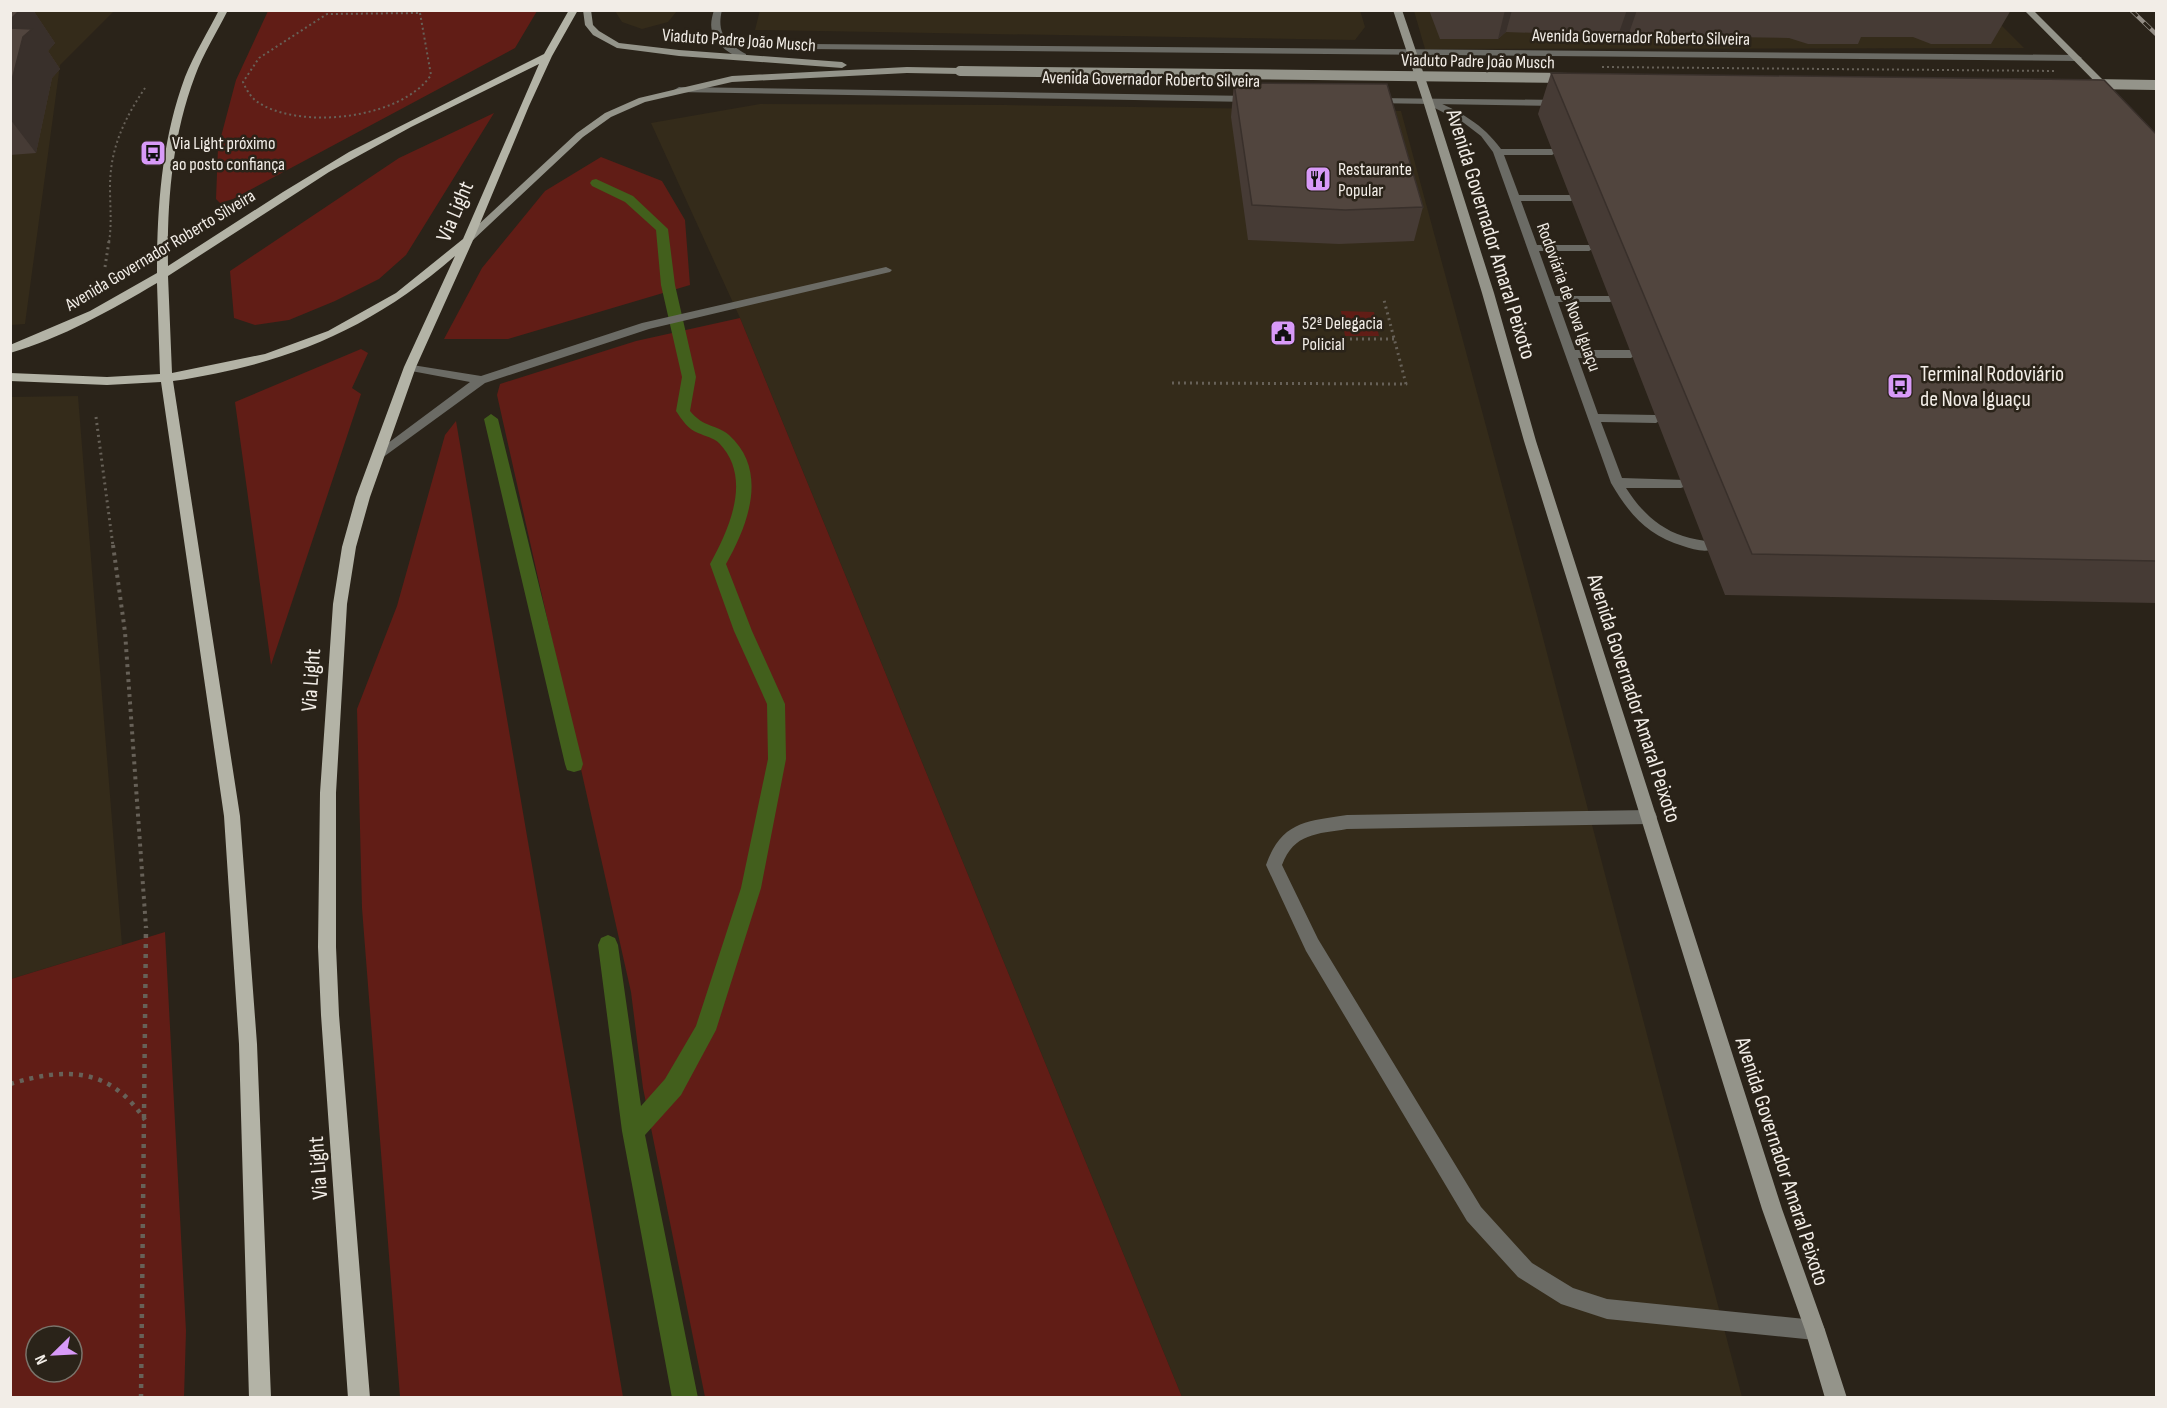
<svg xmlns="http://www.w3.org/2000/svg" width="2167" height="1408" viewBox="0 0 2167 1408" font-family="'Sofia Sans Condensed',sans-serif">
	<style>
		.built { fill: #342b1a }
		.green { fill: #611d16; fill-rule: evenodd }
		.lines { fill: none; stroke-linecap: round; stroke-linejoin: round }
		.stream { fill: #425f1c; fill-rule: evenodd }
		.path-far3 { stroke: #676158; stroke-width: 2; stroke-dasharray: 2 3; stroke-linecap: butt }
		.path-far2 { stroke: #676158; stroke-width: 3; stroke-dasharray: 2 4; stroke-linecap: butt }
		.path-far1 { stroke: #676158; stroke-width: 4; stroke-dasharray: 3 4.5; stroke-linecap: butt }
		.path { stroke: #676158; stroke-width: 4.5; stroke-dasharray: 4 6; stroke-linecap: butt }
		.lane { fill: #6b6b65; fill-rule: evenodd }
		.street { fill: #6b6b65; fill-rule: evenodd }
		.secondary { fill: #94948a; fill-rule: evenodd }
		.primary { fill: #b3b3a6; fill-rule: evenodd }
		.rail-casing { stroke: #938d85; stroke-width: 4.5 }
		.rail { stroke: #2a2319; stroke-width: 3; stroke-dasharray: 9; stroke-linecap: butt }
		.path-bridge { stroke: #676158; stroke-width: 2; stroke-dasharray: 2 3; stroke-linecap: butt }
		.secondary-bridge { stroke: #94948a; stroke-width: 10 }
		.wall { fill: #463b35 }
		.shaded-wall { fill: #39302b }
		.building { fill: #51453e; stroke: #39302b; stroke-width: 1.5 }
		.labels { text-anchor: middle; stroke-width: 5; stroke-linejoin: round; paint-order: stroke }
		.far-street-label { font-size: 18px; fill: #f2ede7; stroke: #2a2319 }
		.far-poi-label { font-size: 18px; fill: #f2ede7; stroke: #2a2319; text-anchor: start }
		.street-label { font-size: 22px; fill: #f2ede7; stroke: #2a2319 }
		.poi-label { font-size: 22px; fill: #f2ede7; stroke: #2a2319; text-anchor: start }
	</style>
	<rect width="100%" height="100%" fill="#2a2319"/>
	<!-- built -->
	<path class="built" d="M760 10H1360L1365 27 1355 40 755 30Z
		M10 11H114L60 65 25 324 11 325Z
		M615 11H677L668 22 642 29 622 22Z
		M1414 11H1987L2024 48 1425 49Z
		M760 104 1005 105 1401 111 1537 615 1742 1397H1182L740 318 651 123Z
		M78 396 122 945 11 979V397Z"/>
	<!-- green -->
	<path class="green" d="M268 11V10L537 11 515 48 233 199 220 203 216 199 218 148 236 80Z
		M494 113 406 255 379 279 335 301 289 320 255 325 234 318 230 271 399 158Z
		M601 157 662 181 685 220 690 285 508 339H444L482 268 545 191Z
		M1341 311 1374 312 1379 336H1345Z
		M740 318 1182 1397H705L643 1088 631 992 497 395 500 384 636 341Z
		M361 349 368 353 352 388 361 394 271 665 235 402Z
		M456 421 623 1397H400L362 908 357 709 397 606 445 435Z
		M165 932 186 1331 184 1397H11V979ZM36 1336H72V1372H36Z"/>
	<g class="lines">
		<!-- stream -->
		<path class="stream" d="M596 179 633 196 668 229 675 285 696 377 690 411C704 428 716 424 729 435 769 471 748 525 726 564L752 631 785 704 786 759 761 888 716 1030 681 1095 645 1135 698 1398H672L622 1131 598 945 601 938 608 935 615 938 618 945 641 1106 665 1079 696 1026 741 888 768 759 767 704 734 631 710 564C729 529 753 478 719 443 714 438 705 436 698 433 688 429 682 420 676 411L682 377 661 285 656 230 625 202 592 186 590 183 592 180Z
			M491 414 498 419 583 764 581 770 574 772 567 770 565 764 484 419Z"/>
		<!-- path-far3 -->
		<path class="path-far3" d="M420 13 431 75C402 119 298 131 256 101 250 96 246 89 243 82L259 58 327 14Z
			M109 242C112 224 110 206 110 187 110 149 124 119 145 88"/>
		<!-- path-far2 -->
		<path class="path-far2" d="M105 267 109 241
			M1344 339H1396
			M1172 383 1406 384 1384 300
			M96 417 113 546"/>
		<!-- path-far1 -->
		<path class="path-far1" d="M113 545 125 632 146 928"/>
		<!-- path -->
		<path class="path" d="M10 1084C66 1067 110 1067 145 1120
			M141 1398 146 927"/>
		<!-- lane -->
		<path class="lane" d="M1425 99H1431C1459 111 1483 124 1501 149H1552L1557 152 1552 155H1504L1519 195H1571L1576 198 1571 201H1521L1537 245H1589L1594 248 1589 251H1539L1555 296H1610L1616 299 1610 302H1558L1575 350H1631L1637 354 1631 358H1578L1598 414 1656 415 1662 419 1656 423 1601 422 1622 478 1686 480 1687 483 1686 486 1681 488H1626C1640 510 1658 528 1683 536 1692 539 1702 540 1711 542L1713 546 1711 550C1702 552 1692 549 1683 546 1648 536 1629 514 1611 483L1493 152 1481 136 1464 123 1425 103Z
			M886 267 892 270 890 272 649 329 485 383 382 458 378 459 372 455 470 382 406 370V364L481 376 642 323Z
			M1649 810 1655 812 1657 817 1655 822 1649 824 1347 829C1317 834 1294 833 1282 865L1318 939 1481 1207 1532 1263 1573 1288 1607 1299 1815 1320 1822 1323 1825 1330 1822 1337 1815 1340 1607 1319 1561 1304 1518 1277 1467 1221 1306 951 1266 865C1281 822 1306 821 1347 815Z"/>
		<!-- street -->
		<path class="street" d="M714 10H722C716 34 727 43 746 54V58C733 59 715 43 712 31 710 24 712 17 714 10Z
			M809 44 2077 55 2082 58 2077 61 806 49V45Z
			M679 87 1251 96 1256 99 1251 102 676 92 674 90Z
			M1374 98 1560 100 1565 103 1560 106 1371 103V99Z"/>
		<!-- secondary -->
		<path class="secondary" d="M583 10H591L593 25 599 31 619 43 679 50 842 62 847 65 842 68 679 56 617 48 593 35 585 25Z
			M1393 10H1402L1433 101 1494 293 1536 441 1782 1209 1825 1330 1847 1398H1825L1805 1330 1762 1209 1524 441 1482 293 1423 101Z
			M2024 10H2033L2114 91V95H2108Z
			M907 67 960 68 965 71 960 74 907 73 732 82 645 102 611 117 583 137 473 240H465L464 238 577 133 605 113 639 98 732 76Z"/>
		<!-- primary -->
		<path class="primary" d="M219 10H228C217 32 203 54 195 76 172 137 167 202 168 266L283 192 349 152 544 54 569 10H578L552 56 529 106 474 238 416 367 370 497 356 547 347 604 336 793V947L339 1015 370 1398H348L321 1015 318 947 320 793 333 604 342 547 356 497 404 367 455 256C368 331 286 364 173 381L240 816 257 1044 271 1398H249L239 1044 224 816 161 382 107 385 10 381V373L107 377 160 374 157 283C111 310 62 338 10 353V345L90 311 157 273C157 206 162 139 185 77 194 54 208 32 219 10ZM539 64 463 239 396 293 328 331 265 354 172 373 168 276 329 172 411 127Z"/>
		<!-- rail casing -->
		<g class="rail-casing">
			<path id="rail" d="M2131 10 2156 34"/>
		</g>
		<!-- rail -->
		<use href="#rail" class="rail"/>
		<!-- path-bridge -->
		<path class="path-bridge" d="M1602 67 2057 71"/>
		<!-- secondary-bridge -->
		<path class="secondary-bridge" d="M960 71 1569 78
			M2091 84 2156 85"/>
	</g>
	<!-- wall -->
	<path class="wall" d="M10 10H33L55 43 48 51 60 69 52 78 36 153 10 155Z
		M1429 10H2011L1991 44H1931L1913 37H1861L1858 44H1808L1789 38 1729 37 1726 45H1695L1690 37 1628 36 1616 41 1567 40 1564 34 1506 32 1498 39H1440Z
		M1551 73 2157 135V603L1725 595 1538 114Z
		M1234 83 1423 207 1414 241 1339 244 1248 240 1231 117Z"/>
	<!-- shaded-wall -->
	<path class="shaded-wall" d="M20 10H33L55 43 48 51 60 69 52 78 36 153 10 119V20Z
		M1505 10H1512L1506 32 1498 39Z
		M1627 10H1637L1628 36 1616 41Z"/>
	<!-- building -->
	<path class="building" d="M10 10H20L10 20Z
		M10 28 32 29 23 37 10 88Z
		M1551 73 2104 80 2157 135V561L1752 554Z
		M1234 83 1387 84 1423 207 1345 210 1252 205Z"/>
	<!-- icons -->
	<defs>
		<g id="bus-square" transform="scale(1.35)"><rect x="-9" y="-9" width="18" height="18" rx="4" fill="#d89af8" stroke="#2a2319"/><path d="M-5-6H5V4H4V6H2V4H-2V6H-4V4H-5ZM-3.5-4V0h7V-4ZM-3.5 1.2v1.5H-2V1.2ZM2 1.2v1.5H3.5V1.2Z" fill="#111"/></g>
		<g id="restaurant-square" transform="scale(1.35)"><rect x="-9" y="-9" width="18" height="18" rx="4" fill="#d89af8" stroke="#2a2319"/><path d="M-5-6h1v4h1v-4h1v4h1v-4h1v5L-1.5 .5V6h-2V.5L-5-1ZM5-6V6H3V1.5H1.5Q1.5-4 5-6Z" fill="#111"/></g>
		<g id="civic-square" transform="scale(1.35)"><rect x="-9" y="-9" width="18" height="18" rx="4" fill="#d89af8" stroke="#2a2319"/><path d="M-.6-6.5H3V-4.5H.6V-3L4-1V1h2V6H-6V1h2V-1L-.6-3ZM-1.2 2.5V6h2.4V2.5Z" fill="#111"/></g>
	</defs>
	<g fill-rule="evenodd">
		<use href="#bus-square" x="153" y="153"/>
		<use href="#restaurant-square" x="1318" y="179"/>
		<use href="#civic-square" x="1283" y="333"/>
		<use href="#bus-square" x="1900" y="386"/>
	</g>
	<g class="labels">
		<!-- far-street labels -->
		<g class="far-street-label">
			<text transform="translate(1641 37) rotate(1)" y="6">Avenida Governador Roberto Silveira</text>
			<text transform="translate(739 40) rotate(4)" y="6">Viaduto Padre João Musch</text>
			<text transform="translate(1478 61) rotate(1)" y="6">Viaduto Padre João Musch</text>
			<text transform="translate(1151 79) rotate(1)" y="6">Avenida Governador Roberto Silveira</text>
			<text transform="translate(160 250) rotate(-31)" y="6">Avenida Governador Roberto Silveira</text>
			<text transform="translate(1569 297) rotate(70)" y="6">Rodoviária de Nova Iguaçu</text>
		</g>
		<!-- far-poi labels -->
		<g class="far-poi-label">
			<text x="172" y="149">Via Light próximo<tspan x="172" dy="21">ao posto confiança</tspan></text>
			<text x="1338" y="175">Restaurante<tspan x="1338" dy="21">Popular</tspan></text>
			<text x="1302" y="329">52ª Delegacia<tspan x="1302" dy="21">Policial</tspan></text>
		</g>
		<!-- street labels -->
		<g class="street-label">
			<text transform="translate(454 211) rotate(-67)" y="8">Via Light</text>
			<text transform="translate(1492 234) rotate(73)" y="8">Avenida Governador Amaral Peixoto</text>
			<text transform="translate(310 680) rotate(-86)" y="8">Via Light</text>
			<text transform="translate(1635 698) rotate(72)" y="8">Avenida Governador Amaral Peixoto</text>
			<text transform="translate(1783 1161) rotate(72)" y="8">Avenida Governador Amaral Peixoto</text>
			<text transform="translate(317 1168) rotate(-94)" y="8">Via Light</text>
		</g>
		<!-- poi labels -->
		<g class="poi-label">
			<text x="1920" y="381">Terminal Rodoviário<tspan x="1920" dy="25">de Nova Iguaçu</tspan></text>
		</g>
	</g>
	<!-- border -->
	<rect width="2167" height="1408" fill="none" stroke="#f2ede7" stroke-width="24"/>
	<!-- north arrow -->
	<g transform="translate(54 1354) rotate(246)"><circle r="28" fill="#2a2319" stroke="#7a746b" stroke-width="1.5"/>
	<path d="M0-4.5L10 22L0 15L-10 22Z" fill="#d89af8"/>
	<text y="-9" font-size="16" font-weight="bold" text-anchor="middle" fill="#f2ede7">N</text>
	</g>
</svg>
